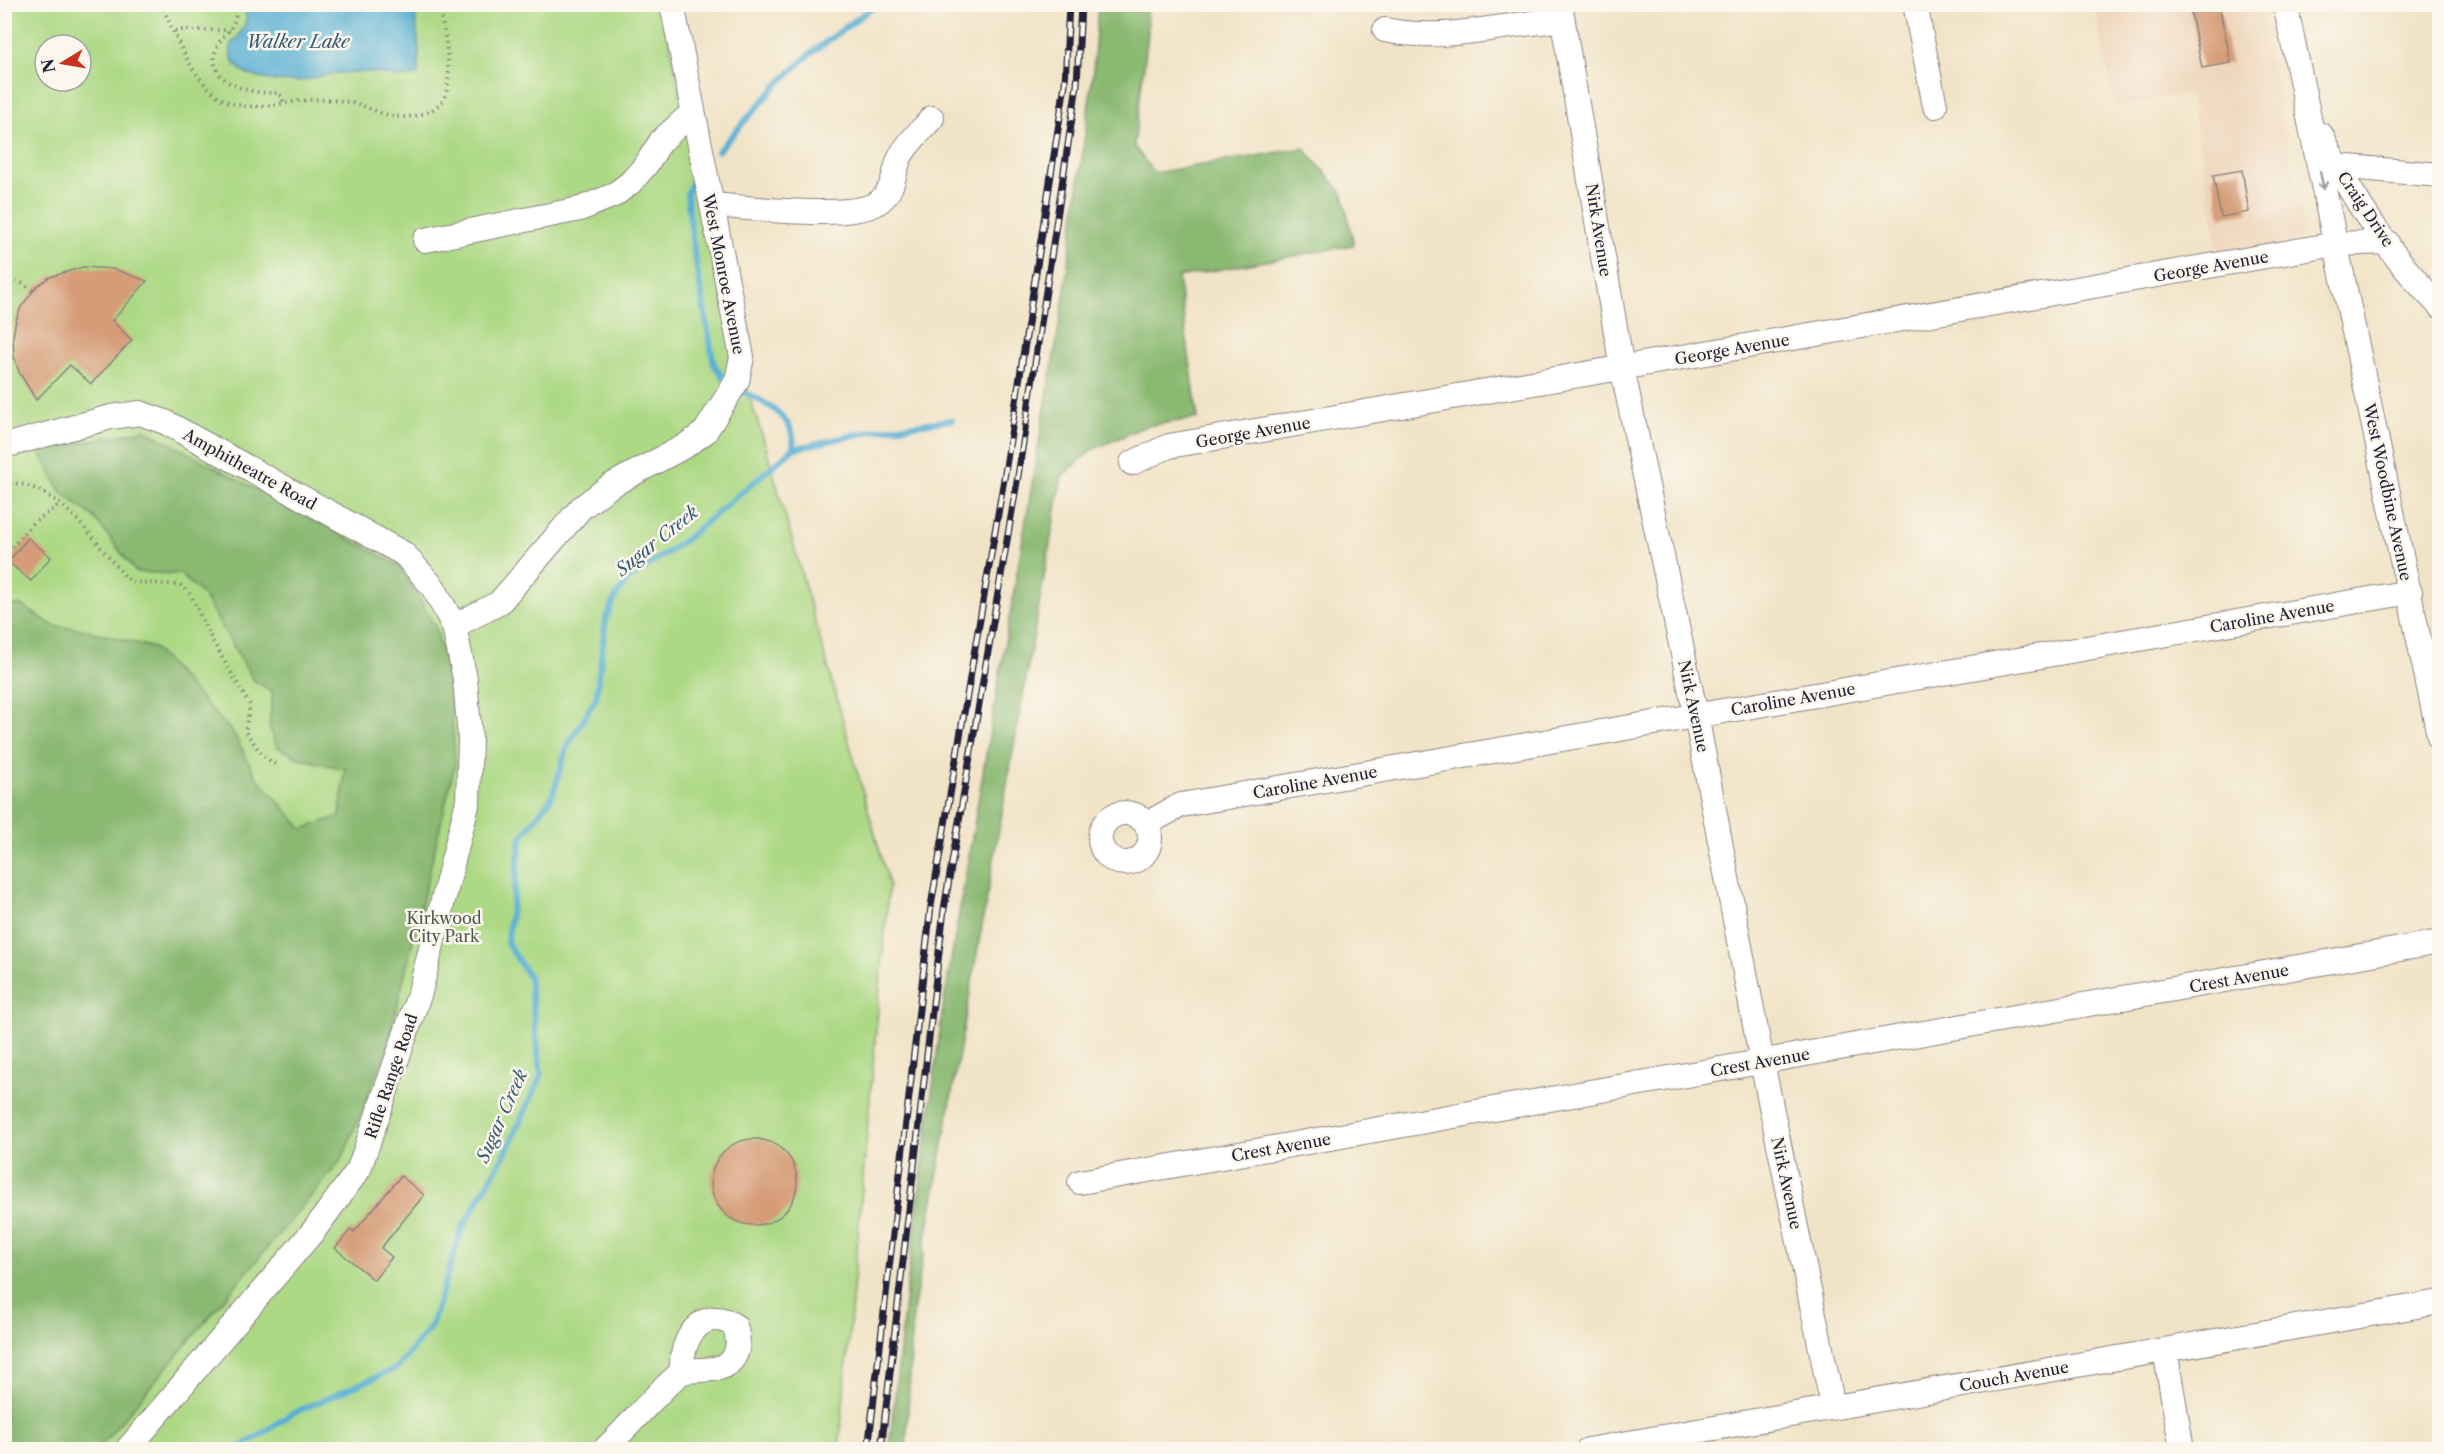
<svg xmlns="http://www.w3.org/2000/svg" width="2444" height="1454" viewBox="0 0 2444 1454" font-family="'Libre Caslon Text',serif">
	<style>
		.built { fill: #eed6bb }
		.green { fill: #add985; stroke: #687e60; stroke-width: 1.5; fill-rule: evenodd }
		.forest { fill: #8ab972; stroke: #566e56; stroke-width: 1.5 }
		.water { fill: #56afd3; stroke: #3c6887; stroke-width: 1.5 }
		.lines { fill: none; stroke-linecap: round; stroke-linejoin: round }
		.stream { stroke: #56afd3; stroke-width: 6 }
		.building { fill: #d59c77 }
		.minor-casing { stroke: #8a8280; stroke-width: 26 }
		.path { stroke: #8a8280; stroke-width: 4; stroke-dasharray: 1.5 4.5; stroke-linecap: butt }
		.minor { stroke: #fff; stroke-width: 24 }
		.rail-casing { stroke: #22223b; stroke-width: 7 }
		.rail { stroke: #fbf7ec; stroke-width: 4.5; stroke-dasharray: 14; stroke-linecap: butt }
		.oneway { stroke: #9c9ca7 }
		.labels { text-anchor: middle; stroke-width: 5; stroke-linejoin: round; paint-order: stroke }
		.street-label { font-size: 16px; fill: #22223b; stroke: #fbf7ec }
		.park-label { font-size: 16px; fill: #4c5951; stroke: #fbf7ec }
		.water-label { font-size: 18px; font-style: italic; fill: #375a78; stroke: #fbf7ec }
	</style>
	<rect width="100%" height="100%" fill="#fbf7ec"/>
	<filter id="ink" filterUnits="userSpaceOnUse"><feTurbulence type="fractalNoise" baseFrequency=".0167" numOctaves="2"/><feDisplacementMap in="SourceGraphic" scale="12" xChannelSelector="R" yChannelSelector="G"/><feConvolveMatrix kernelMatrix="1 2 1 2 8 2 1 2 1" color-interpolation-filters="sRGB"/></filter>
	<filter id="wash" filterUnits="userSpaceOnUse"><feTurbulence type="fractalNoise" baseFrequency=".008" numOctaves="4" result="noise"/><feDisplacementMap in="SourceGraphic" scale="24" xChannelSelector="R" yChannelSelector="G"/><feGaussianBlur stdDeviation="1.35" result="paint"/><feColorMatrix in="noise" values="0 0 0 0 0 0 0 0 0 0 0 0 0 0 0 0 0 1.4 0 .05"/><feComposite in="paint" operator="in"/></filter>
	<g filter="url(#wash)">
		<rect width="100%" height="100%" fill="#f1e3c6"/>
		<!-- built -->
		<path class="built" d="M2094 5H2259L2304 226 2302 235 2295 241 2220 256 2190 93 2115 107Z"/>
		<!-- green -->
		<path class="green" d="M5 5H662L733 347 765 444 889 884 839 1449H5ZM45 45H81V81H45Z"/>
		<!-- forest -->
		<path class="forest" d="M1098 5H1147L1148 34 1134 146 1154 173 1304 148 1343 194 1354 245 1178 277 1198 418 1146 426 1092 450 1062 476 913 1312 906 1449H889L906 1293 943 1007 1064 297 1093 72Z
			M145 430 400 566 436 628 450 686 455 764 387 1049 342 1159 98 1449 5 1450V606L21 605 54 626 87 630 154 648 234 734 257 778 303 829 340 816 345 769 299 758 277 747 269 726 273 692 254 681 203 595 180 574 136 572 93 516 62 493 39 451Z"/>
		<!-- water -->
		<path class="water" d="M244 5H414L419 50 418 74C398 83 384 71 364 72 353 73 342 72 331 74 321 75 310 80 299 81 274 83 222 78 232 42L236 40C244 28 250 19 244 5Z"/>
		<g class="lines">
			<!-- stream -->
			<path class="stream" d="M718 151 778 84 810 54 877 4
				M693 179 687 194 693 246 714 365 728 384
				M737 389C761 400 798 416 793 449
				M235 1450 259 1436 291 1414 397 1368 431 1326 462 1229 508 1148 541 1076 529 977 507 943 521 838 552 797 567 747 596 698 606 618 617 594 629 579 685 540 793 449 877 430 952 420"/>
		</g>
		<g id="blocks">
			<!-- building -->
			<path class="building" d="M2189 4H2219L2231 63 2202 68Z
				M2242 170 2249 212 2221 217 2213 175Z
				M83 267 114 269 147 281 112 321 132 340 91 384 70 365 36 400 19 372 14 356 13 336 16 320 21 307 37 286 50 277Z
				M28 538 51 557 31 581 8 562Z
				M711 1182a43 43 0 1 1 86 0a43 43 0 1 1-86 0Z
				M401 1176 424 1195 381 1248 392 1257 374 1280 335 1248 351 1229 354 1232Z"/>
		</g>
	</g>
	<g filter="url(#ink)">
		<use href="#blocks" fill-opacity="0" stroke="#8a8280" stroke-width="1.5"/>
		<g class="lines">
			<!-- minor casing -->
			<g class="minor-casing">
				<path id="minor" d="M1560 4 1622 368 1696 715 1762 1062 1833 1407
					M1915 4 1935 106
					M2285 4 2440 740
					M1385 30C1445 43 1503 23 1563 20
					M2321 135C2351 196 2391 258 2440 306
					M2337 166 2440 175
					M712 205C744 207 856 222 880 201 895 188 893 173 900 157 907 143 923 129 932 118
					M425 240 580 209 614 195 630 183 646 165 661 141 693 112
					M4 446 111 417 140 413 165 422 404 554 433 587 454 626 465 679 470 739 468 801 420 992 359 1169 315 1229 127 1450
					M1132 463 1169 446 2336 244 2387 242
					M454 626 499 603 581 508 610 486 685 446 705 432 737 381 742 357 672 4
					M1100 838a25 25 0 1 1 50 0a25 25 0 1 1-50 0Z
					M1146 824 1181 805 2410 592
					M1080 1182 2440 942
					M2165 1350 2182 1450
					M604 1450C620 1436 671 1377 683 1372 698 1367 724 1375 734 1357 740 1347 738 1336 735 1326 702 1303 679 1341 682 1372
					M1588 1450 2440 1302"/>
			</g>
			<!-- path -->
			<path class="path" d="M161 4C176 35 188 72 215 94 243 116 274 103 307 100 319 99 335 100 348 102 368 105 381 117 404 117 416 117 433 112 441 103 457 84 443 28 439 4
				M232 4C244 25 222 32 216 49 205 85 253 94 277 93L282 96 284 104
				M175 30H230
				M4 281C17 278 23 283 33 291
				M4 484C59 477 98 550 131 582L180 585 191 595 211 638 250 705 245 731 263 756 278 766
				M4 556 32 524 59 505"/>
			<!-- minor -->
			<use href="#minor" class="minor"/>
			<!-- rail casing -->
			<g class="rail-casing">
				<path id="rail" d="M868 1450 931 906 1005 473 1065 84 1069 4
					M881 1450 944 909 1018 476 1077 85 1081 4"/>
			</g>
			<!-- rail -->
			<use href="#rail" class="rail"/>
		</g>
		<!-- one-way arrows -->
		<defs><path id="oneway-shaft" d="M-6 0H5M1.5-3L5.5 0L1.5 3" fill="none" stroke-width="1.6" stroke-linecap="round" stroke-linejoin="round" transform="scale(1.5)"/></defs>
		<use class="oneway" href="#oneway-shaft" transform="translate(2322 181) rotate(78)"/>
	</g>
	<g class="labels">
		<!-- street labels -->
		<g class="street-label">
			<text transform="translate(2366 209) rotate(56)" y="6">Craig Drive</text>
			<text transform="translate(1599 230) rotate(81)" y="6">Nirk Avenue</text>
			<text transform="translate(2211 266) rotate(-10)" y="6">George Avenue</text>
			<text transform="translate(724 274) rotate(79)" y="6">West Monroe Avenue</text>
			<text transform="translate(1732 349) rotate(-10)" y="6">George Avenue</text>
			<text transform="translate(1253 432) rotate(-10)" y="6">George Avenue</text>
			<text transform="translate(250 469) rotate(29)" y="6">Amphitheatre Road</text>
			<text transform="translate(2388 492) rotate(78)" y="6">West Woodbine Avenue</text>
			<text transform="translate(2272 616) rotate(-10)" y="6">Caroline Avenue</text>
			<text transform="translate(1793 699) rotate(-10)" y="6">Caroline Avenue</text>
			<text transform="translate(1694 706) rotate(78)" y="6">Nirk Avenue</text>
			<text transform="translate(1315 782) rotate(-10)" y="6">Caroline Avenue</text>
			<text transform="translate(2239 978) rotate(-10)" y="6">Crest Avenue</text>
			<text transform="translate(1760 1062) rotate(-10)" y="6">Crest Avenue</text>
			<text transform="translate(391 1076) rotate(-71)" y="6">Rifle Range Road</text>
			<text transform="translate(1281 1147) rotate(-10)" y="6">Crest Avenue</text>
			<text transform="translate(1787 1183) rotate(78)" y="6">Nirk Avenue</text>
			<text transform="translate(2014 1376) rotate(-10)" y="6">Couch Avenue</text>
		</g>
		<!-- park labels -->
		<g class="park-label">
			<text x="444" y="924">Kirkwood<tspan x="444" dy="18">City Park</tspan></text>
		</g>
		<!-- water labels -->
		<g class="water-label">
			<text x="298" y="48">Walker Lake</text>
			<text transform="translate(657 541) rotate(-39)" y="6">Sugar Creek</text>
			<text transform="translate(502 1116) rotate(-66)" y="6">Sugar Creek</text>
		</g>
	</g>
	<!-- margin -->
	<rect width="2444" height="1454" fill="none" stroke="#fbf7ec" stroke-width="24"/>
	<!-- north arrow -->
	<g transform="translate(63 63) rotate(259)"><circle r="28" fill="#fbf7ec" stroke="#a4a2a5" stroke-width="1.5"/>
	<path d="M0-4.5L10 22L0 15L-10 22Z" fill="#c8321e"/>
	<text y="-9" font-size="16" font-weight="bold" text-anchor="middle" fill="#22223b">N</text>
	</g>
</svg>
